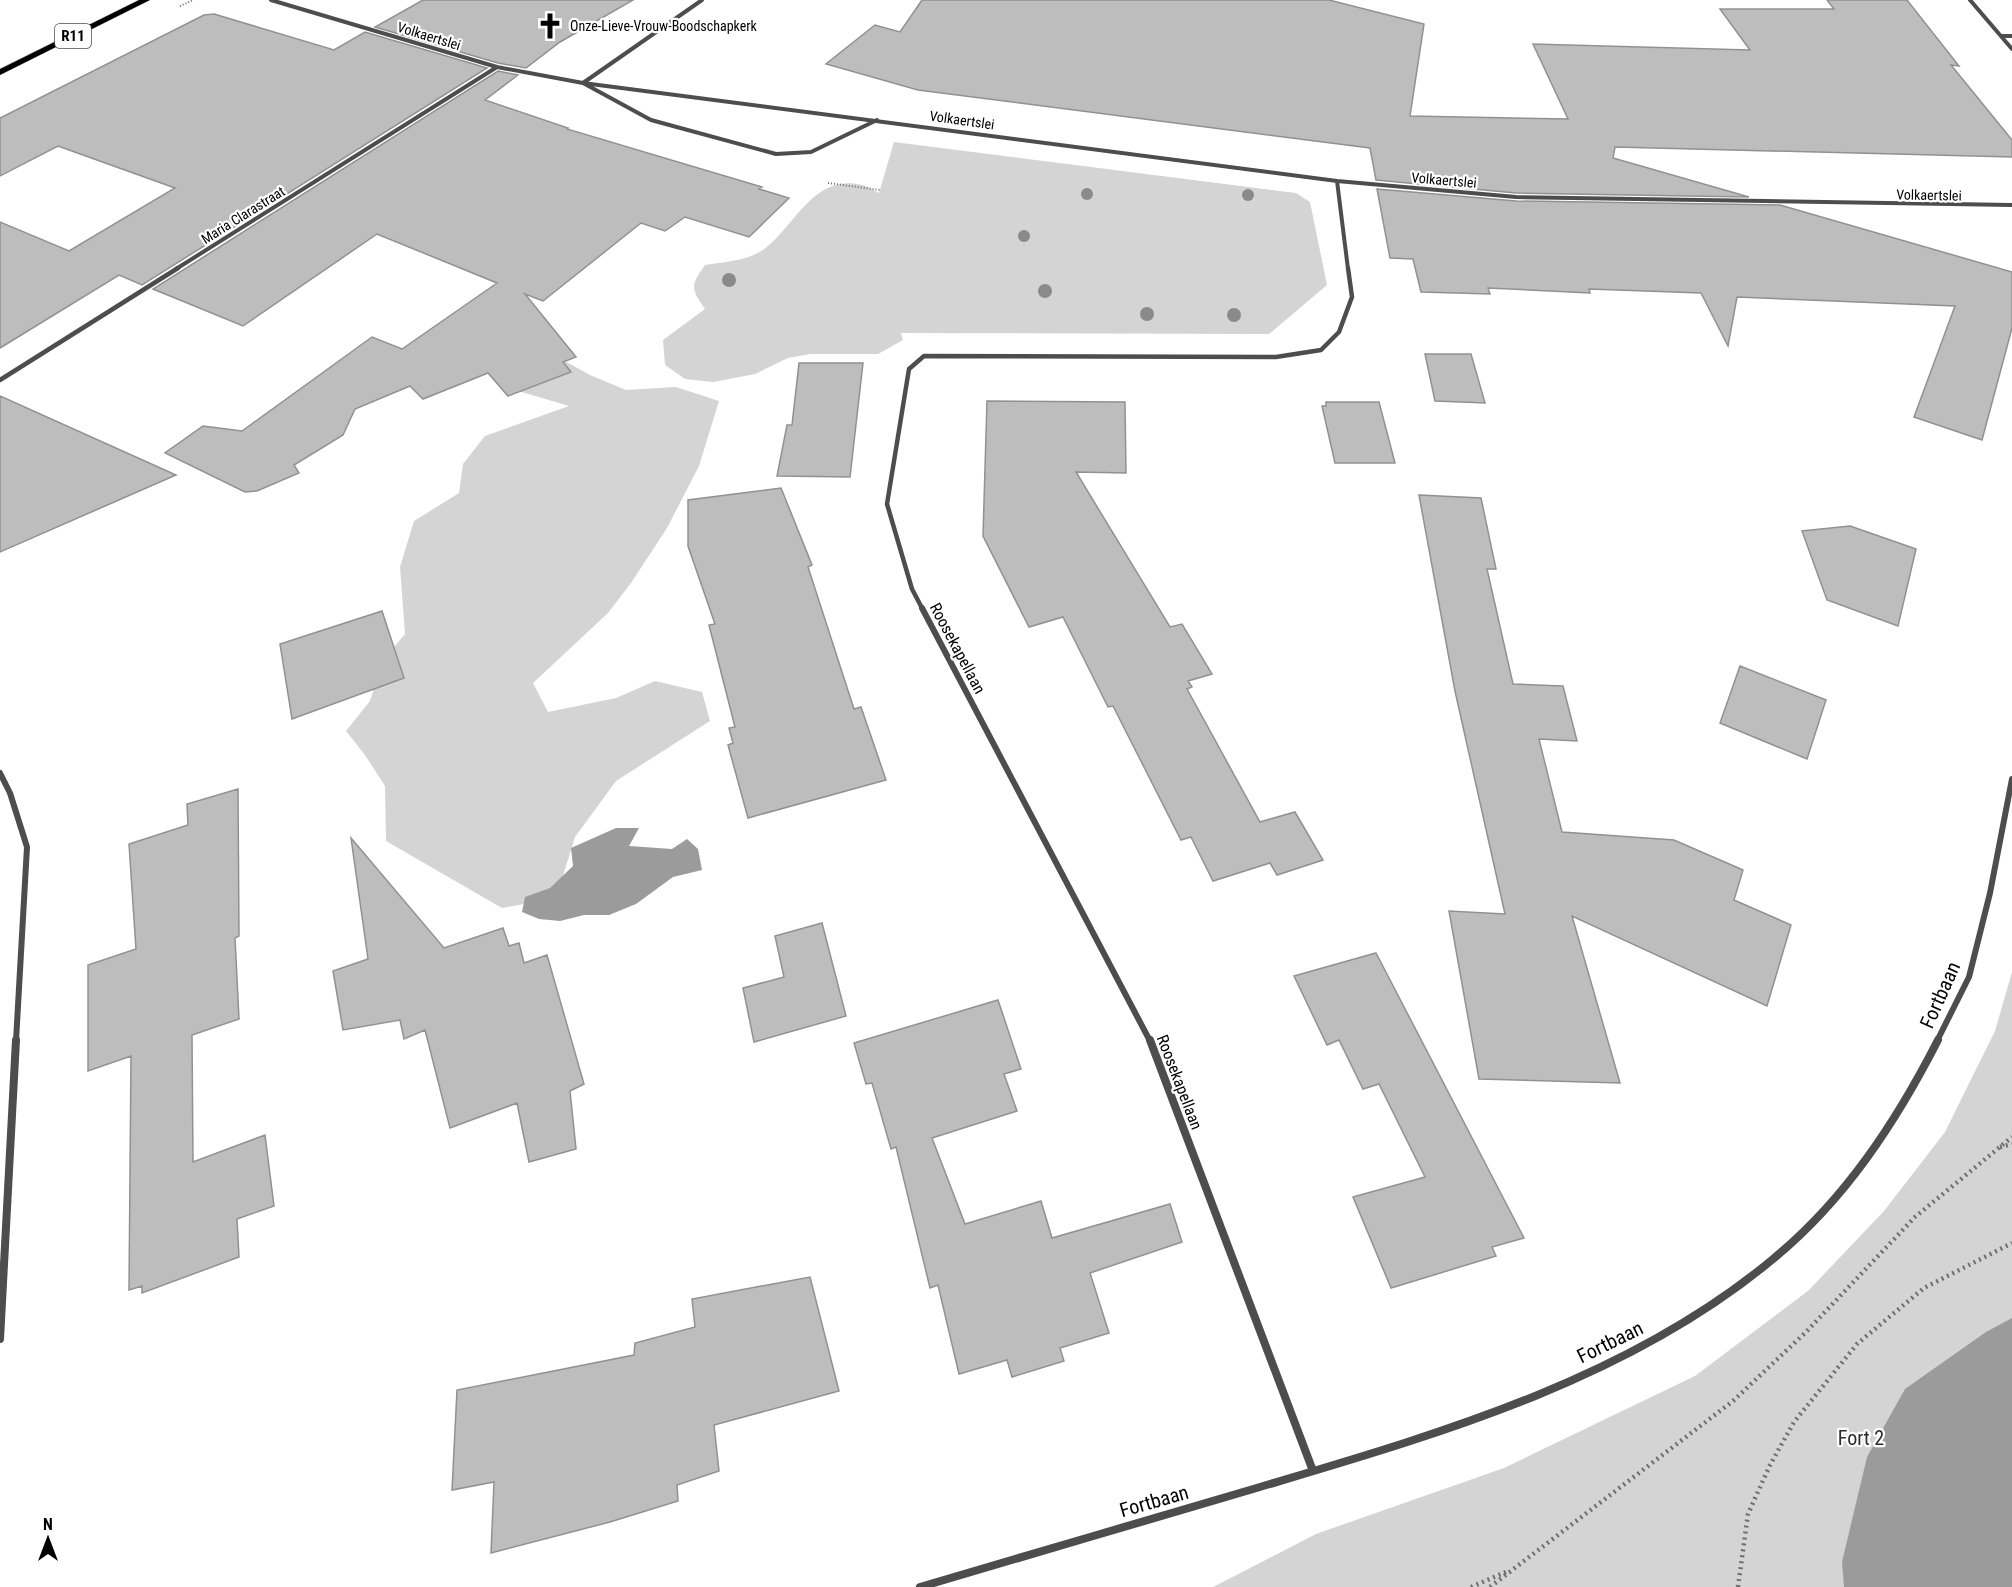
<svg xmlns="http://www.w3.org/2000/svg" width="2012" height="1587" viewBox="0 0 2012 1587" font-family="'Roboto Condensed',sans-serif">
	<style>
		.green { fill: #d4d4d4 }
		.water { fill: #9b9b9b }
		.building { fill: #bdbdbd; stroke: #919191; stroke-width: 1.5 }
		.lines { fill: none; stroke-linecap: round; stroke-linejoin: round }
		.primary-casing { stroke: #dbdbdb; stroke-width: 1 }
		.path-far1 { stroke: #6f6f6f; stroke-width: 2; stroke-dasharray: 1 2; stroke-linecap: butt }
		.path { stroke: #6f6f6f; stroke-width: 4.5; stroke-dasharray: 2 4; stroke-linecap: butt }
		.minor-far3 { stroke: #4d4d4d; stroke-width: 4 }
		.minor-far2 { stroke: #4d4d4d; stroke-width: 4.5 }
		.minor-far1 { stroke: #4d4d4d; stroke-width: 6 }
		.minor { stroke: #4d4d4d; stroke-width: 8 }
		.primary { fill: #000; fill-rule: evenodd }
		.tree { fill: #8a8a8a }
		.labels { text-anchor: middle; stroke-width: 4.5; stroke-linejoin: round; paint-order: stroke }
		.far-poi-label { font-size: 14px; fill: #000; stroke: #fff; text-anchor: start }
		.far-street-label { font-size: 14px; fill: #000; stroke: #fff }
		.shield { fill: #fff; stroke: #4c4c4c; stroke-width: 1.5 }
		.shield-label { font-size: 15px; font-weight: bold; fill: #000 }
		.street-label { font-size: 16px; fill: #000; stroke: #fff }
		.near-street-label { font-size: 20px; fill: #000; stroke: #fff }
		.near-park-label { font-size: 20px; fill: #2b2b2b; stroke: #fff }
	</style>
	<rect width="100%" height="100%" fill="#fff"/>
	<!-- green -->
	<path class="green" d="M894 142 1296 193 1310 202 1327 285 1269 334 901 333 903 340 878 354H810L788 358 755 374 713 382 685 379 665 365 663 340 705 309C691 289 690 286 705 265 724 262 746 261 763 250 795 227 813 173 862 185 868 186 874 191 879 193Z
		M554 355 590 375 626 390 676 387 719 401 699 466 667 528 631 583 608 613 533 683 548 712 616 698 655 681 702 692 710 721 616 781 575 837 556 898 502 908 386 841 385 786 365 755 346 731 370 701 382 661 405 634 400 567 414 521 459 493 463 464 485 436 569 406 508 388Z
		M2012 972V1587H1213L1316 1534 1504 1468 1695 1376 1809 1290 1884 1211 1945 1132 1995 1031Z"/>
	<!-- water -->
	<path class="water" d="M616 828H639L629 846 672 849 687 839 698 849 702 870 673 877 636 904 609 915H584L560 921 539 919 522 912 525 897 550 888 573 866 571 848Z
		M2012 1318V1587H1844L1842 1562 1867 1457 1905 1389 1986 1332Z"/>
	<!-- building -->
	<path class="building" d="M423 0H633L560 42 526 68 498 63 375 27Z
		M922 0H1329L1424 24 1410 116 1568 119 1533 44 1750 50 1720 9H1834L1827 0H1907L1959 66 1951 65 2012 140V157L1615 147 1613 158 1749 197 1516 193 1376 180 1370 148 918 90 826 64 875 25 900 32Z
		M214 14 334 50 365 32 487 68 142 285 119 275 0 348V222L69 251 175 188 58 146 0 176V118L204 15Z
		M498 71 518 75 485 100 568 128 567 129 762 187 759 189 789 198 749 237 685 217 665 231 641 223 543 301 525 294 576 357 563 362 571 372 508 396 488 373 423 399 410 386 355 409 343 435 294 465 299 473 257 491 245 492 165 453 203 426 242 431 372 337 402 349 497 283 377 234 243 326 153 289Z
		M1377 189 1516 201 1780 205 2012 272V328L1982 440 1914 417 1955 306 1737 297 1728 346 1701 293 1589 289 1590 293 1488 288 1490 294 1421 292 1413 259 1390 258Z
		M1425 354H1471L1485 403 1435 401Z
		M799 363H863L850 477 777 476 787 425H792Z
		M0 396 176 475 0 552Z
		M987 401 1125 402 1126 473 1076 472 1170 627 1182 624 1212 674 1188 681 1192 687 1187 689 1260 822 1295 812 1323 860 1277 875 1270 863 1213 881 1191 837 1181 840 1113 706 1108 707 1063 617 1029 627 983 536Z
		M1326 402H1379L1395 463H1335L1322 406H1326Z
		M781 488 812 565 808 567 854 709 861 707 886 780 748 818 728 745 733 743 729 728 735 727 709 625 715 624 688 546V500Z
		M1419 495 1481 498 1496 569H1487L1513 684 1563 686 1577 741 1539 739 1562 832 1674 840 1743 870 1734 900 1791 925 1767 1006 1572 916 1620 1083 1479 1079 1449 911 1505 914 1455 691Z
		M1850 526 1916 549 1898 626 1827 600 1802 531Z
		M382 611 404 678 292 719 280 644Z
		M1740 666 1826 700 1807 759 1720 723Z
		M238 789 239 936 235 938 239 1019 192 1035 193 1162 265 1135 274 1206 237 1219 239 1257 142 1293V1286L129 1290 131 1056 88 1071V965L136 949 129 844 188 825 187 804Z
		M351 838 444 948 503 928 509 946 519 943 524 963 547 955 584 1084 570 1091 576 1149 529 1162 517 1103 450 1128 425 1030 404 1039 400 1020 343 1030 333 971 368 959Z
		M822 923 846 1016 754 1042 743 988 784 977 775 936Z
		M1376 953 1524 1238 1492 1247 1496 1256 1391 1288 1353 1197 1425 1177 1379 1084 1363 1089 1339 1040 1327 1045 1294 976Z
		M998 1000 1021 1069 1004 1074 1017 1111 932 1138 965 1224 1041 1201 1052 1238 1170 1204 1182 1242 1090 1273 1109 1333 1060 1348 1064 1361 1012 1377 1007 1360 959 1374 938 1285 930 1288 896 1147 891 1149 872 1083 866 1084 854 1043Z
		M810 1277 839 1391 714 1425 719 1471 677 1485 678 1501 610 1522 491 1553 494 1482 452 1490 457 1390 634 1355 635 1343 695 1327 692 1299Z"/>
	<g class="lines">
		<!-- primary casing -->
		<g class="primary-casing">
			<path id="primary" d="M139 0H150L0 75V69Z"/>
		</g>
		<!-- path-far1 -->
		<path class="path-far1" d="M180 6 193 0
			M828 183 880 190"/>
		<!-- path -->
		<path class="path" d="M2000 1147 2012 1144
			M1471 1587 1506 1572
			M1490 1587 1733 1401 1806 1332 1915 1217 2012 1137
			M1738 1587 1748 1514 1770 1465 1794 1422 1857 1344 1924 1288 2012 1243"/>
		<!-- minor-far3 -->
		<path class="minor-far3" d="M271 0 497 67 583 83 1337 181 1516 197 2012 205
			M702 0 583 83 651 120 776 154 811 152 877 120
			M1970 0 2012 49
			M2002 36H2012
			M1337 181 1348 269
			M176 269 497 67"/>
		<!-- minor-far2 -->
		<path class="minor-far2" d="M0 380 178 268
			M923 610 912 589 887 504 909 369 924 356 1276 357 1321 350 1339 332 1352 297 1348 268"/>
		<!-- minor-far1 -->
		<path class="minor-far1" d="M922 608 1150 1041
			M0 773 10 793 27 847 16 1041
			M1937 1041 1969 977 1990 893 2012 779"/>
		<!-- minor -->
		<path class="minor" d="M1150 1040 1313 1471
			M0 1339 16 1040
			M920 1587C1033 1554 1147 1520 1260 1487 1438 1434 1628 1380 1773 1259 1845 1200 1896 1122 1938 1040"/>
		<!-- primary -->
		<use href="#primary" class="primary"/>
	</g>
	<!-- trees -->
	<g class="tree">
		<circle cx="1087" cy="194" r="6"/>
		<circle cx="1248" cy="195" r="6"/>
		<circle cx="1024" cy="236" r="6"/>
		<circle cx="729" cy="280" r="7"/>
		<circle cx="1045" cy="291" r="7"/>
		<circle cx="1147" cy="314" r="7"/>
		<circle cx="1234" cy="315" r="7"/>
	</g>
	<!-- icons -->
	<defs>
		<g id="church-bare" transform="scale(2.07)"><path d="M-1.2-6h2.4v3.5h3.3v2.4h-3.3V6h-2.4V-.1h-3.3v-2.4h3.3Z" fill="#000" stroke="#fff" stroke-width="2.5" paint-order="stroke"/></g>
	</defs>
	<g fill-rule="evenodd">
		<use href="#church-bare" x="550" y="26"/>
	</g>
	<g class="labels">
		<!-- far-poi labels -->
		<g class="far-poi-label">
			<text x="570" y="31">Onze-Lieve-Vrouw-Boodschapkerk</text>
		</g>
		<!-- far-street labels -->
		<g class="far-street-label">
			<text transform="translate(429 36) rotate(17)" y="5">Volkaertslei</text>
			<text transform="translate(962 120) rotate(8)" y="5">Volkaertslei</text>
			<text transform="translate(1444 180) rotate(5)" y="5">Volkaertslei</text>
			<text transform="translate(1929 195) rotate(1)" y="5">Volkaertslei</text>
			<text transform="translate(243 215) rotate(-32)" y="5">Maria Clarastraat</text>
		</g>
		<!-- shield labels -->
		<rect class="shield" x="55" y="24" width="36" height="24" rx="4.5"/>
		<g class="shield-label">
			<text x="73" y="41">R11</text>
		</g>
		<!-- street labels -->
		<g class="street-label">
			<text transform="translate(958 648) rotate(62)" y="6">Roosekapellaan</text>
			<text transform="translate(1180 1082) rotate(69)" y="6">Roosekapellaan</text>
		</g>
		<!-- near-street labels -->
		<g class="near-street-label">
			<text transform="translate(1940 995) rotate(-66)" y="7">Fortbaan</text>
			<text transform="translate(1610 1342) rotate(-26)" y="7">Fortbaan</text>
			<text transform="translate(1154 1501) rotate(-16)" y="7">Fortbaan</text>
		</g>
		<!-- near-park labels -->
		<g class="near-park-label">
			<text x="1861" y="1445">Fort 2</text>
		</g>
	</g>
	<!-- north arrow -->
	<g transform="translate(48 1539)" stroke="#ffffff" stroke-width="4.5" paint-order="stroke">
	<path d="M0-4.5L10 22L0 15L-10 22Z" fill="#000000"/>
	<text y="-9" font-size="16" font-weight="bold" text-anchor="middle" fill="#000000">N</text>
	</g>
</svg>
